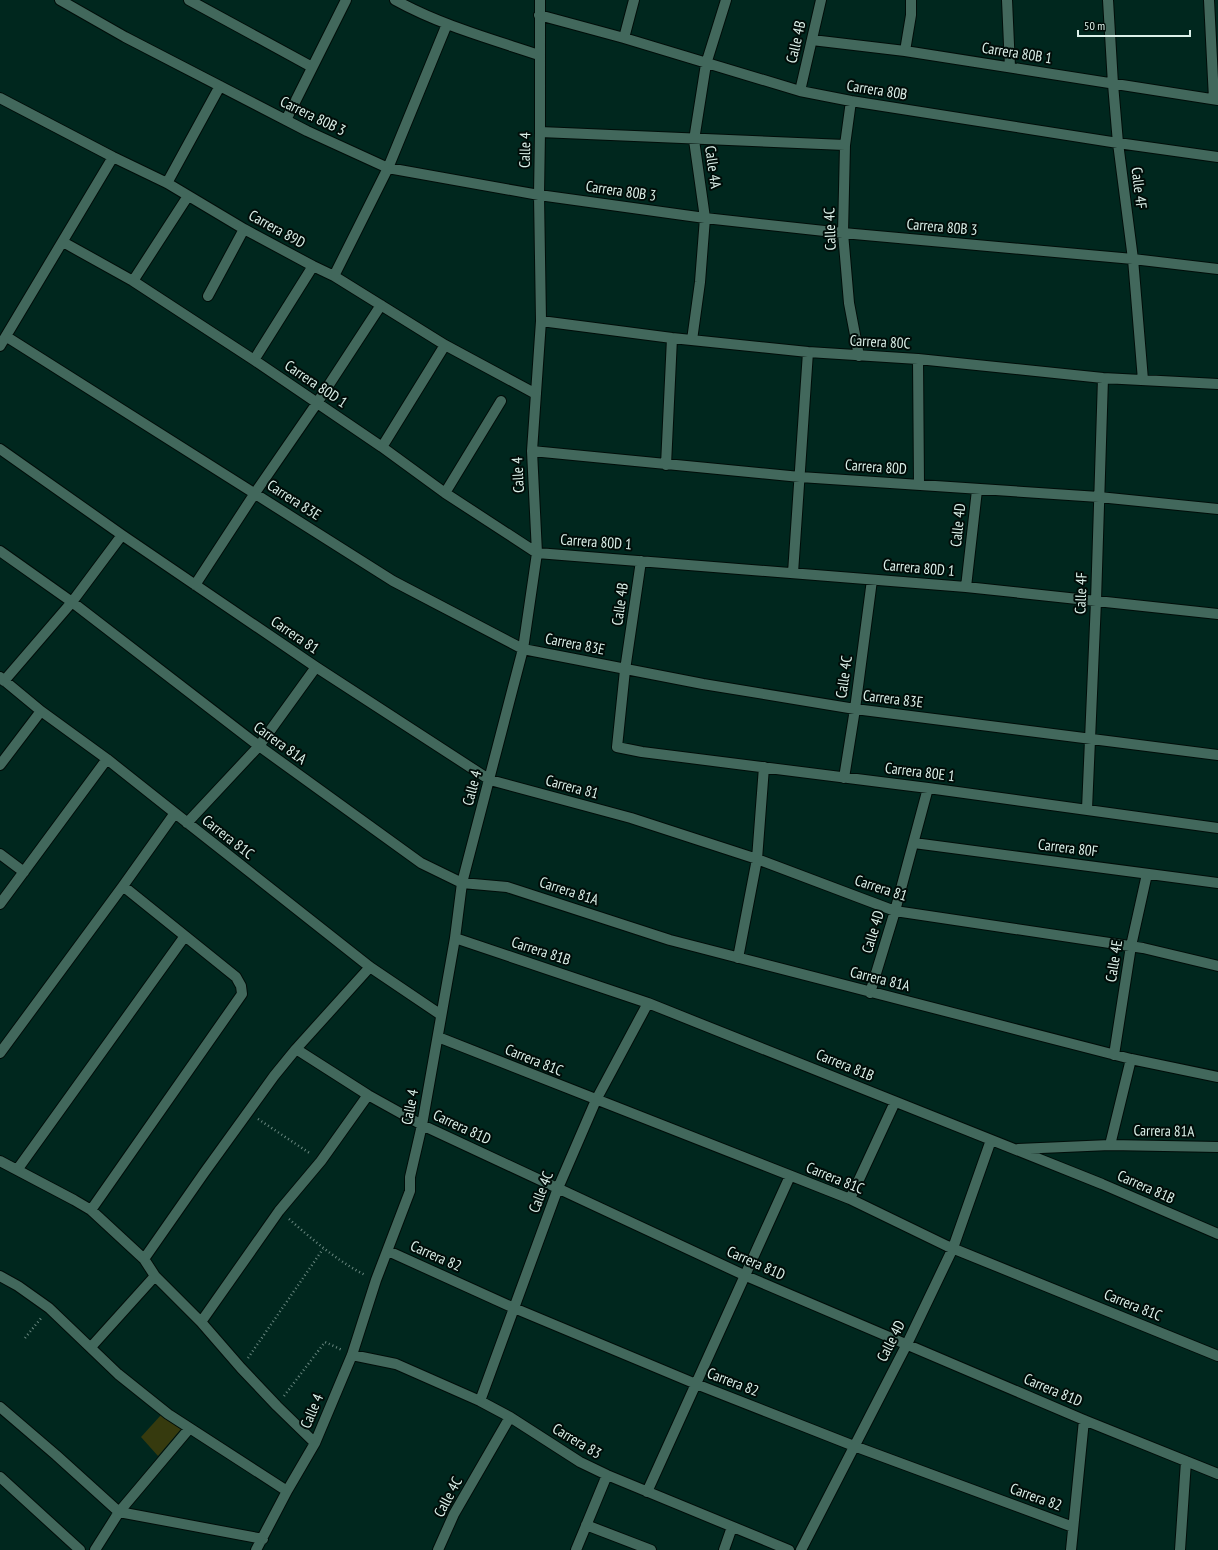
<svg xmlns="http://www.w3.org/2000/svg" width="1218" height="1550" viewBox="0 0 1218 1550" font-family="'PT Sans Narrow',sans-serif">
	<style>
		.green { fill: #363a0e }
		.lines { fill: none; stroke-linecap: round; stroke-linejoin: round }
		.minor-casing { stroke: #000d09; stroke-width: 12 }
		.path { stroke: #698880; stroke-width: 2.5; stroke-dasharray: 1 3; stroke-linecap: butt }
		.minor { stroke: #42685c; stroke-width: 10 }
		.labels { text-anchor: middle; stroke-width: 4; stroke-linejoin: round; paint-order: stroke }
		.street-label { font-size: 15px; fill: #dbf0e9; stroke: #010d09 }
	</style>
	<rect width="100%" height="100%" fill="#00271e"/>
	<!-- green -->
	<path class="green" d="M161 1415 181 1429 158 1456 141 1437Z"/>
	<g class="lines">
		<!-- minor casing -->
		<g class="minor-casing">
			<path id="minor" d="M60 0 125 37 307 131 388 168 539 195 705 218 843 233 1133 259 1218 269
				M189 0 312 67
				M395 0C440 25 491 39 539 55
				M1007 0 1010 67
				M1108 0 1113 84 1118 143 1133 259 1143 380
				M1209 0 1214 99
				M539 15 624 38 800 91 851 101 1118 143 1218 157
				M624 38 634 0
				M812 40 905 51 1218 100
				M905 51 911 15V0
				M800 91 821 0
				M0 98 113 157 167 183 244 229 313 266 334 276 445 345 536 394
				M851 101 845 145 843 233 849 303 859 356
				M286 120 346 0
				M540 132 845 145
				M167 183 220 86
				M63 242 133 281 254 360 382 447 445 493 537 553 966 587 1218 614
				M334 276 388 168 447 24
				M133 281 188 196
				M208 296 244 229
				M541 321 672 338 808 352 918 359 1103 378 1218 384
				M7 337 393 581 523 649 703 684 855 709 1218 755
				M692 340 700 282 705 218 694 140 706 64 726 0
				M0 346 113 157
				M918 359 919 485
				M254 360 313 266
				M382 447 445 345
				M0 449 122 535 316 667 490 780 631 818 757 859 895 911 1143 948 1218 966
				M532 451 800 477 1099 497 1218 509
				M666 465 672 338
				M445 493 501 401
				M0 551 72 602 259 746 421 863 462 883 507 887 670 940 1131 1059 1218 1077
				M641 561 625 670 617 747 642 752 928 788 1218 828
				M793 573 808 352
				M195 585 255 493 317 403 381 305
				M966 587 977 490
				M0 677 41 711 107 759 175 813 370 967 441 1015
				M4 681 72 602 122 535
				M0 765 41 711
				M844 778 855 709 872 580
				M1087 809 1096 601 1103 378
				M187 823 259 746 316 667
				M914 843 1218 883
				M0 854 24 872
				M0 904 107 759
				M455 938 648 1003 1102 1184 1218 1234
				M738 958 757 859 764 767
				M870 993 895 911 928 788
				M438 1037 850 1199 947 1246 1218 1356
				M296 1049 368 1095 422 1125 746 1276 1084 1420 1218 1474
				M0 1053 123 886 175 813
				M1114 1055 1131 946 1147 874
				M1110 1145 1131 1059
				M1018 1149 1110 1145 1218 1147
				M0 1161 74 1200 91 1210 144 1259 155 1276 201 1322 241 1368 277 1406 315 1443
				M17 1170 185 936
				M850 1199 895 1102
				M91 1210 242 994 241 986 236 977 123 886
				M388 1251 514 1308 696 1384 854 1446 1073 1527
				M144 1259 204 1173 274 1076 296 1049 370 967
				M0 1276 18 1286 49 1308 118 1374 168 1414 287 1491
				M201 1322 279 1211 321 1161 368 1095
				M91 1347 155 1276
				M352 1355 396 1364 480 1401 510 1417 580 1462 607 1475 789 1550
				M480 1401 558 1188 596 1100 648 1003
				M0 1407 56 1455 119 1512 263 1539
				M0 1477 80 1550
				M647 1492 790 1176
				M586 1525 651 1550
				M95 1550 119 1512 189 1429
				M256 1550 287 1491 315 1443 352 1355 376 1280 410 1191V1177L422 1125 455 938 462 883 523 649 537 553 532 451 541 321 539 195 540 132V0
				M438 1550 454 1514 510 1417
				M576 1550 607 1475
				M724 1550 732 1527
				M801 1550 907 1344 953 1248 991 1140
				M1071 1550 1084 1420
				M1180 1550 1186 1461"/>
		</g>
		<!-- path -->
		<path class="path" d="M258 1119 311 1154
			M289 1219C313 1240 336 1260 365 1275
			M25 1338 42 1317
			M248 1358 323 1249
			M284 1396 325 1342 342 1350"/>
		<!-- minor -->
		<use href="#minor" class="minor"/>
	</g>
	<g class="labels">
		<!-- street labels -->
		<g class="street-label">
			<text transform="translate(796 42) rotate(-77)" y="5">Calle 4B</text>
			<text transform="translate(1017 53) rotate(9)" y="5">Carrera 80B 1</text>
			<text transform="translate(877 90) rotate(9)" y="5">Carrera 80B</text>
			<text transform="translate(313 116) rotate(26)" y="5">Carrera 80B 3</text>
			<text transform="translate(525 150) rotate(-89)" y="5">Calle 4</text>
			<text transform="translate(713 167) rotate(82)" y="5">Calle 4A</text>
			<text transform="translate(1139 188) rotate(83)" y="5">Calle 4F</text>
			<text transform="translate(621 191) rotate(8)" y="5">Carrera 80B 3</text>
			<text transform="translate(942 227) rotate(5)" y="5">Carrera 80B 3</text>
			<text transform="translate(277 229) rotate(29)" y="5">Carrera 89D</text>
			<text transform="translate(830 229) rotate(-92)" y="5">Calle 4C</text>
			<text transform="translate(880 342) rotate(3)" y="5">Carrera 80C</text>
			<text transform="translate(316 384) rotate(34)" y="5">Carrera 80D 1</text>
			<text transform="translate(876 467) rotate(4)" y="5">Carrera 80D</text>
			<text transform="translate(518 475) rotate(-93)" y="5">Calle 4</text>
			<text transform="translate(294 500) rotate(33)" y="5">Carrera 83E</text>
			<text transform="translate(958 525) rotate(-84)" y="5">Calle 4D</text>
			<text transform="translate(596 542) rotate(4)" y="5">Carrera 80D 1</text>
			<text transform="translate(919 568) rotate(5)" y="5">Carrera 80D 1</text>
			<text transform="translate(1081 593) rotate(-88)" y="5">Calle 4F</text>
			<text transform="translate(620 604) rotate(-82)" y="5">Calle 4B</text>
			<text transform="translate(295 635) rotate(34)" y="5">Carrera 81</text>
			<text transform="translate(575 644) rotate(11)" y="5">Carrera 83E</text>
			<text transform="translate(844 677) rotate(-82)" y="5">Calle 4C</text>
			<text transform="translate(893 699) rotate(7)" y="5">Carrera 83E</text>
			<text transform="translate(280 743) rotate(36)" y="5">Carrera 81A</text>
			<text transform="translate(920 772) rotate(7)" y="5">Carrera 80E 1</text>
			<text transform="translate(572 787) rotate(15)" y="5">Carrera 81</text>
			<text transform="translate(472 788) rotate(-75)" y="5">Calle 4</text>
			<text transform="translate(228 837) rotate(38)" y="5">Carrera 81C</text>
			<text transform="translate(1068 848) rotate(7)" y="5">Carrera 80F</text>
			<text transform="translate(881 888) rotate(18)" y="5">Carrera 81</text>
			<text transform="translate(569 891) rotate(18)" y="5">Carrera 81A</text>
			<text transform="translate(873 932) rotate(-73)" y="5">Calle 4D</text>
			<text transform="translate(541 951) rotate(18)" y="5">Carrera 81B</text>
			<text transform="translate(1114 961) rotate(-81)" y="5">Calle 4E</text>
			<text transform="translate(880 979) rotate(14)" y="5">Carrera 81A</text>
			<text transform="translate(534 1060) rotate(22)" y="5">Carrera 81C</text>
			<text transform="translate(845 1065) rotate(22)" y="5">Carrera 81B</text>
			<text transform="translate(410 1107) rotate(-79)" y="5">Calle 4</text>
			<text transform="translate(462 1127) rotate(25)" y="5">Carrera 81D</text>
			<text transform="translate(1164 1131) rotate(1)" y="5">Carrera 81A</text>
			<text transform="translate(835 1178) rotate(22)" y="5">Carrera 81C</text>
			<text transform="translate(1146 1187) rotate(24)" y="5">Carrera 81B</text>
			<text transform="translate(541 1192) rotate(-69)" y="5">Calle 4C</text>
			<text transform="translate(436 1256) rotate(24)" y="5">Carrera 82</text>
			<text transform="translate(756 1263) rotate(24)" y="5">Carrera 81D</text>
			<text transform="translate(1133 1305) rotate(22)" y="5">Carrera 81C</text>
			<text transform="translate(891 1341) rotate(-63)" y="5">Calle 4D</text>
			<text transform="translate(733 1382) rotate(21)" y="5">Carrera 82</text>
			<text transform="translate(1053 1390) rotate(23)" y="5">Carrera 81D</text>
			<text transform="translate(312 1411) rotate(-67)" y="5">Calle 4</text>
			<text transform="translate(577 1441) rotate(31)" y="5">Carrera 83</text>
			<text transform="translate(448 1497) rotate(-62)" y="5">Calle 4C</text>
			<text transform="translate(1036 1497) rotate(20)" y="5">Carrera 82</text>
		</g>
	</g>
	<!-- scale -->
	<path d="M1078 30v6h112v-6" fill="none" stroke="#dbf0e9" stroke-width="2"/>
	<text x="1084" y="30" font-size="12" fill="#dbf0e9" stroke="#010d09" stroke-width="3" paint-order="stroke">50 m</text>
</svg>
